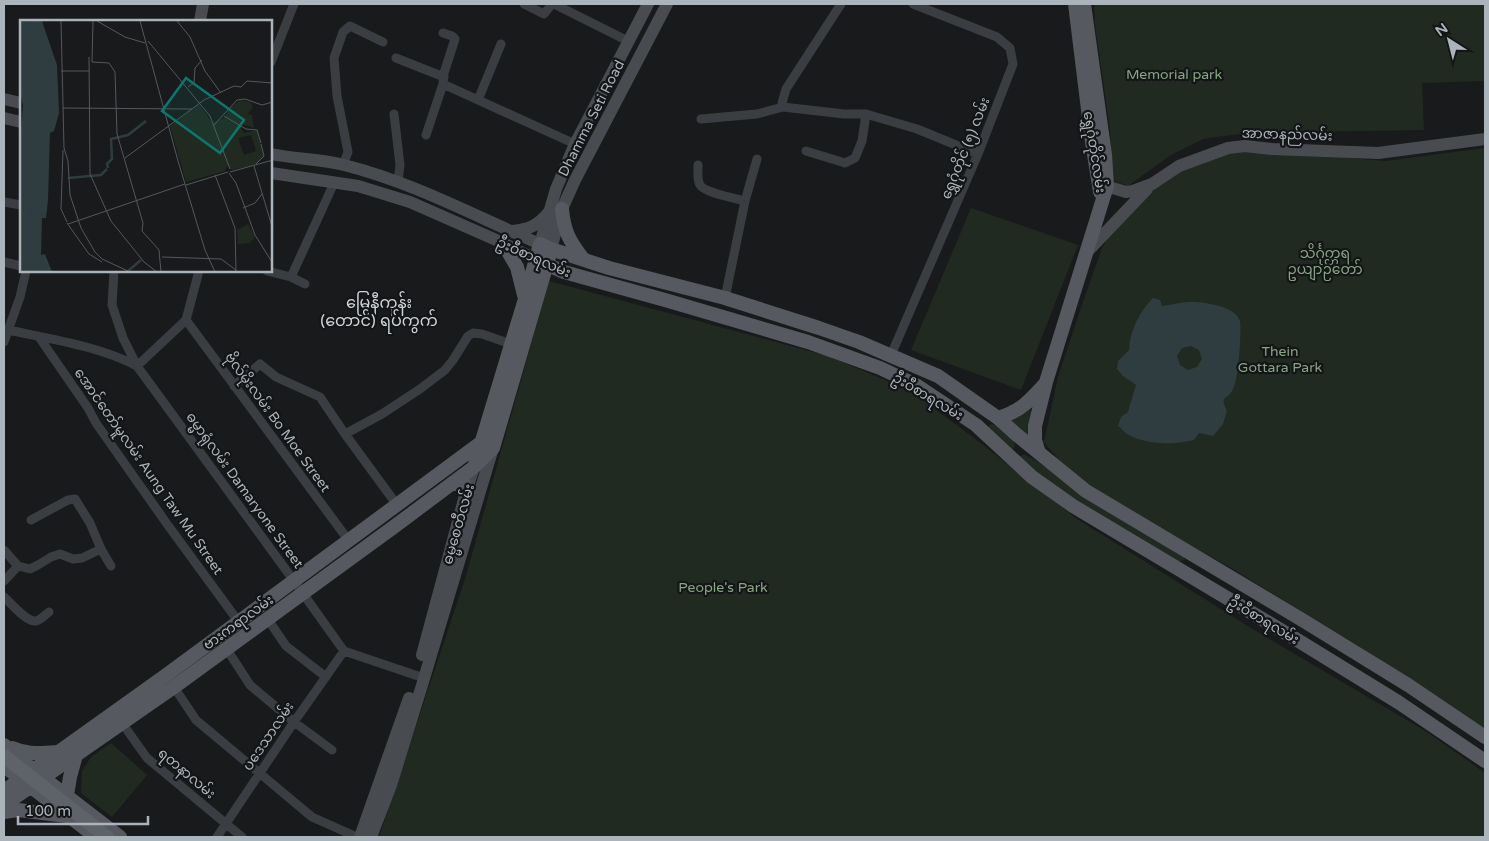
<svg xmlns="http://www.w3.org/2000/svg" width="1489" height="841" viewBox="0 0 1489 841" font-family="'Varela Round','Noto Sans Myanmar',sans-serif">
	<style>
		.green { fill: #212a21 }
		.water { fill: #2f3c40; fill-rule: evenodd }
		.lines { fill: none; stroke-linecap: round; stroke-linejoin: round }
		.minor { stroke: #3a3d41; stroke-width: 9 }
		.secondary { stroke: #484c51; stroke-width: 12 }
		.primary { stroke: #565a60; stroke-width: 14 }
		.trunk-bridge { stroke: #5e6369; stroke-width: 14 }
		.labels { text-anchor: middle; stroke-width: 4.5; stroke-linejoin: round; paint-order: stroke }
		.park-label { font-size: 14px; fill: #87a683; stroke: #141517 }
		.street-label { font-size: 14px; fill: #acb4bb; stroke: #141517 }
		.quarter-label { font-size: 16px; fill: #cdd2d7; stroke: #141517 }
		.inset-river { fill: none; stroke: #2f3c40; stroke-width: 2.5 }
		.inset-road { fill: none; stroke: #54585c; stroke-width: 1 }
		.view { fill: #0f766e; fill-opacity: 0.15; stroke: #0f766e; stroke-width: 2.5 }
		.inset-edge { fill: none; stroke: #acb4bb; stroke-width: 2.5 }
	</style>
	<rect width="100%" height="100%" fill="#191a1c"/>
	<!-- green -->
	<path class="green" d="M1094 4H1485V81L1422 83 1424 130 1247 133 1203 139 1171 155 1128 186 1112 180 1110 129 1095 25Z
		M1485 148V730L1357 645 1233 569 1110 500 1061 463 1044 442 1058 377 1085 296 1102 248 1128 201 1159 181 1217 154 1258 150 1385 161Z
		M971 208 1078 245 1021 390 911 350Z
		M549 281 828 356 911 391 978 441 1077 519 1251 628 1427 732 1485 773V837H379L465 579Z
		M1033 409 1029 436 1005 421Z
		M991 424 995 425 1014 441 1015 446 1013 449 1009 450 987 428Z
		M1022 455H1025L1035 460 1122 518 1182 553 1185 560 1177 562 1116 528 1026 465 1020 457Z
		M111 743 147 775 112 817 81 793 82 771 91 757Z"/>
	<!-- water -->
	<path class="water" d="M1153 298 1160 300 1162 306C1171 305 1180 302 1189 302 1202 301 1236 306 1240 321 1241 328 1240 337 1240 344 1239 357 1238 378 1233 389 1227 402 1219 393 1227 411L1223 424 1213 436 1199 433 1194 440C1174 445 1146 445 1127 434 1124 432 1121 428 1118 426L1121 417 1128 412 1136 385 1123 376 1117 369 1118 361 1129 350C1130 331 1139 312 1153 298ZM1191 346 1199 350 1202 359 1197 367 1188 370 1180 365 1177 356 1182 348Z"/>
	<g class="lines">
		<!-- minor -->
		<path class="minor" d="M524 4 544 14 552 4
			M554 4 628 41
			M841 4 786 89 782 103 783 107 844 114H866L917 129 978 154
			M396 58 444 77
			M271 62 294 4
			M443 84 575 144
			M478 100 501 44
			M394 114 400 165 398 182
			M701 119 757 114 783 107
			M426 135 443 84 444 73 455 39 452 36 443 33
			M806 151 845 163 855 158 862 141 866 114
			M343 165 348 152 337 96 334 58 343 32 350 26 383 42
			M698 165C698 171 697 180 700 185 705 193 735 198 745 201L725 298
			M745 201 757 159
			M4 202 21 205
			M4 262 21 266
			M114 271 112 305 123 338 137 366 294 581 344 651 424 678
			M267 271 291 277 305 284
			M291 277 334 183
			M186 320 349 541
			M4 329C49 339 96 345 137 366L186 320 199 271
			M39 337 88 408 96 423 167 524 238 621
			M4 342 20 297 26 271
			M891 355 978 154 1013 64 1010 48 997 37 913 4
			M234 386 260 364 276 377 320 397 345 434 397 505
			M345 434 382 414 420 389 445 370 453 360 468 336 473 333 482 334 511 344
			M31 520 68 500 75 499 90 523 101 549
			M4 550 18 566 4 581
			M18 566 30 569 38 565 51 557 60 554 73 559 82 558 101 549 111 566
			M4 597C11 603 26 622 36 621 41 620 45 615 49 612
			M267 618 286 646 326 677
			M226 648 250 685 294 722 332 750
			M174 687 196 720 312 817 357 837
			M122 723 147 758 242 837
			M217 837 294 722 344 651"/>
		<!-- secondary -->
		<path class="secondary" d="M200 21 203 4
			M4 99 21 103
			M4 118 21 122
			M271 154C295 159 321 159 344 165 412 182 475 216 540 244L556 189 575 144 648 4
			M271 173 358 186 410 202 503 243 535 259
			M1099 184 1126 192 1133 191 1152 184 1179 166 1228 148 1245 146 1272 149 1378 153 1485 139
			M511 231C527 230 538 226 548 213
			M551 249 562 209 575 180 667 4
			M1087 252 1147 189
			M422 655 466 492 474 467
			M360 837 409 698
			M371 837 391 785 423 682 493 448"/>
		<!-- primary -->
		<path class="primary" d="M1075 4 1092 142 1100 192
			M562 209C564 232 570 242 584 260
			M503 243 517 267 524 295
			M535 259 564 272 665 300 808 342 880 368 916 385 976 425 1032 477 1073 506 1294 638 1398 702 1485 761
			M998 418C1020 411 1029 402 1044 385
			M1039 453 1035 440V426L1046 382 1107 186 1105 155 1084 4
			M474 467 525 299 540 244 551 249 609 268 725 298 819 328 859 342 938 376 998 418 1017 435 1086 491 1304 621 1408 685 1485 737
			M453 484H464L466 492
			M4 745 33 770 120 837
			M12 748C28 755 39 753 57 752
			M4 766 96 837
			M4 791 165 676 482 442
			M67 795 70 777 76 755
			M4 805 174 687 395 526 474 467 493 448 549 257
			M4 812 18 810 67 816"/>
		<!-- trunk-bridge -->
		<path class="trunk-bridge" d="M4 756 107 837"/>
	</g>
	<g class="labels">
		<!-- park labels -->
		<g class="park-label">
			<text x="1174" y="79">Memorial park</text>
			<text x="1325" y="258">သိင်္ဂုတ္တရ<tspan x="1325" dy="16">ဥယျာဉ်တော်</tspan></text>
			<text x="1280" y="356">Thein<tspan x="1280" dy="16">Gottara Park</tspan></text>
			<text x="723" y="592">People's Park</text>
		</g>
		<!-- street labels -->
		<g class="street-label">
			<text transform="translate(591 118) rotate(-63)" y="5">Dhamma Seti Road</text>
			<text transform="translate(1287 134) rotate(2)" y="5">အာဇာနည်လမ်း</text>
			<text transform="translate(965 148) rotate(-68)" y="5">ရွှေဂုံတိုင် (၅) လမ်း</text>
			<text transform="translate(1095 152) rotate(81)" y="5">ရွှေဂုံတိုင်လမ်း</text>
			<text transform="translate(534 257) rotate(24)" y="5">ဦးဝီစာရလမ်း</text>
			<text transform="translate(928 396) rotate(31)" y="5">ဦးဝီစာရလမ်း</text>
			<text transform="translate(278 422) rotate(54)" y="5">ဗိုလ်မိုးလမ်း Bo Moe Street</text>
			<text transform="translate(149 471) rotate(55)" y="5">အောင်တော်မူလမ်း Aung Taw Mu Street</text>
			<text transform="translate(245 490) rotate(54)" y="5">ဓမ္မာရုံလမ်း Damaryone Street</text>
			<text transform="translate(458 524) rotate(-74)" y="5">ဓမ္မစေတီလမ်း</text>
			<text transform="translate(1264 620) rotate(31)" y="5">ဦးဝီစာရလမ်း</text>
			<text transform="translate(238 622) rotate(-36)" y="5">ဗားကရာလမ်း</text>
			<text transform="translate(268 736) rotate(-56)" y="5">ပဒေသာလမ်း</text>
			<text transform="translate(187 773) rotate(40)" y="5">ရတနာလမ်း</text>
		</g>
		<!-- quarter labels -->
		<g class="quarter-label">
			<text x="379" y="308">မြေနီကုန်း<tspan x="379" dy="18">(တောင်) ရပ်ကွက်</tspan></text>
		</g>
	</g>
	<!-- overview -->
	<g transform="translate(20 20)">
		<rect width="252" height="252" fill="#191a1c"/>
		<path d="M220 80 230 82 233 87 228 94 232 95 234 108 218 103 224 113 237 110 244 137 235 145 212 150 207 146 205 151 166 162 150 106 179 84 192 103 205 98 208 90ZM231 115 236 131 224 135 218 118ZM228 204 235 217 230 223 218 224 217 210Z" fill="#212a21" fill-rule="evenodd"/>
		<path d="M0 1H22L37 45 39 93 34 111 30 113 28 180 26 198H22L21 235 25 234 32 252H0V123L3 85 0 73Z" fill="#2f3c40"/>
		<path class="inset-river" d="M10 1 22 45 35 51 25 60V103L11 182 9 227 22 252M88 148 87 144 92 139 91 119 108 115 126 101M48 158 81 155 87 149M108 251 121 240"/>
		<path class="inset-road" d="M41 1 44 128 48 141 50 175 61 208 75 232 82 239 110 252M73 1 72 42 89 43 95 52 97 114 123 203 122 211 139 230 141 252M77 1 105 17 125 23M120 1 158 141 185 230 195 252M157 1 170 17 185 51 201 73M128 21 190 96 210 149M69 37 70 154 91 201 124 242 137 252M41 51H69M168 67 174 63 175 48 182 40M43 88 172 89M204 96 226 109 237 110 241 123M194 105 217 80 225 79 242 85 253 82M43 130 41 189 47 202M105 138 184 80 214 66 221 67 227 61 253 63M236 144 244 136 241 124M234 146 253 210M210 152 253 140M209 153 216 163 235 215 252 242M195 155 215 208 216 252M166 165 208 152M223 188 235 183 242 174M47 203 69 234 82 242M48 204 165 164M142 237 201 239 216 250"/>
		<path class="view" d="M166 58 224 100 200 133 142 91Z"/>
		<rect width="252" height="252" class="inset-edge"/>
	</g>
	<!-- border -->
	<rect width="1489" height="841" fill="none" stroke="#acb4bb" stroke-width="10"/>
	<!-- north arrow -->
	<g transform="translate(1449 40) rotate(324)" stroke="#141517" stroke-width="4" paint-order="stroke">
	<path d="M0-4L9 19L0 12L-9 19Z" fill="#acb4bb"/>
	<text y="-8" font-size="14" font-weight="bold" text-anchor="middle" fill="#acb4bb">N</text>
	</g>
	<!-- scale -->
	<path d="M18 816v8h130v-8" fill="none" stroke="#acb4bb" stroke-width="2.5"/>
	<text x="25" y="816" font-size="15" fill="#acb4bb" stroke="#141517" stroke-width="4" paint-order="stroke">100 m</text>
</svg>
